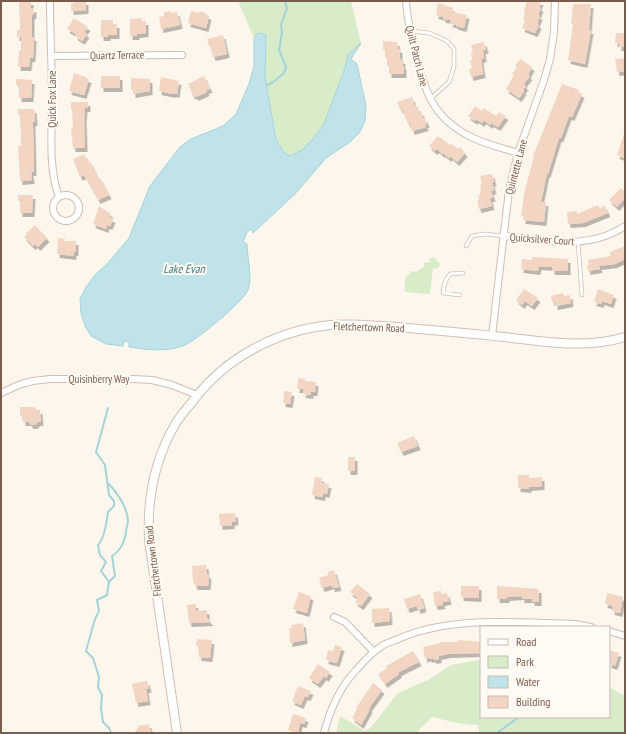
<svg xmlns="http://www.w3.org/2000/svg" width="626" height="734" viewBox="0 0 626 734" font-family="'PT Sans Narrow',sans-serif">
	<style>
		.green { fill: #d8ecc9 }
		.water { fill: #bfe3e8; stroke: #a5d3da }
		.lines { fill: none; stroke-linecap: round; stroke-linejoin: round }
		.stream { stroke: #a5d3da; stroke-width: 2 }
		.building { fill: #f3d5c3; filter: url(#shadow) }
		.service-casing { stroke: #d1beb0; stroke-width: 4.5 }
		.minor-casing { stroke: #d1beb0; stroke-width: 8 }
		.tertiary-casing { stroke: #d1beb0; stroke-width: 10 }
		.service { stroke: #fff; stroke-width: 3 }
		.minor { stroke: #fff; stroke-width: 6 }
		.tertiary { stroke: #fff; stroke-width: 8 }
		.labels { text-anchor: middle; stroke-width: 4; stroke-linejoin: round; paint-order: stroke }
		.street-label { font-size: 11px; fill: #7a5c4d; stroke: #fffaf3 }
		.water-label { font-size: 12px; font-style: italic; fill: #437c86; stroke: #fffaf3 }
	</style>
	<defs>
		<filter id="shadow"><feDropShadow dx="2.5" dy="4" stdDeviation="0" flood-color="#0004"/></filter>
	</defs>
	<rect width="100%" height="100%" fill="#fdf6ec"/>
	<!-- green -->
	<path class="green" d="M238 1H351L361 43 348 55 345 68 324 124 313 139 302 150 290 156 283 152 277 138 265 78 266 49 261 33 257 34 254 38Z
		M434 257 440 264V266L436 269 433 268 430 293 428 294 406 292 404 290 406 276 413 271 416 272 424 267V263L427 262H431L429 259Z
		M478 660 481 661V717H609V687L625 696V733H479L478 725 461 724 432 717 416 733H336L340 716 365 731 371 727 398 693 428 680 451 665Z"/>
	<!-- water -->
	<path class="water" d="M261 33 266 35 265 78 276 138 283 152 290 156 302 150 313 139 324 124 345 68 348 55 361 43 351 59 357 64 366 106 365 121 360 132 350 142 326 158 295 194 253 233 251 229 247 232 243 242 247 244C247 258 253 277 248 290 243 302 196 341 183 346 165 352 147 350 129 347V342L124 341 123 346 106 344 91 336 85 326 81 313 80 299 86 287 95 275 107 264 129 238 150 186 180 147 191 139 223 126 236 114 249 84 254 66V38L257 34Z"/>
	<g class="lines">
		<!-- stream -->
		<path class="stream" d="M267 85 273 82 284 73 286 67 279 50 282 33 281 25 287 8 285 1
			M108 408 96 452 105 465 109 495 114 501V506L108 512C107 520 104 539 98 545L100 555 106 562 101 571 109 582 107 595 97 600 99 611 95 619 86 651 93 658 99 677 98 687 102 695 101 708 103 722 109 728 111 733
			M109 484C117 493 127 506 128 520 128 524 126 529 126 532 124 543 121 550 112 556L115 576 109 582
			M497 733 519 717"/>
	</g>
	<!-- building -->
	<path class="building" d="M19 1H31V9L34 8V15H32V37H34L33 58H30L29 67H18L19 51H21V37H17V30H20Z
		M74 1H86V10L71 11V3H74Z
		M527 1H541L539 7 541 8 538 15 540 16 537 24 539 25 535 33 522 28 525 20 523 19 525 11H524Z
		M438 3 453 8 452 12 467 15 464 28 456 26V25L450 23 451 20 443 19V17L436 15Z
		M573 4H591L589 30H591L585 64 568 60 573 24H571Z
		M170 11 171 13 177 12 180 25 161 29 159 17 164 16V12Z
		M191 11 199 13V11L206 13 205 14 209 16 206 28 188 23Z
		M74 18 88 27 84 32 87 34 82 41 75 36 76 34 67 29Z
		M142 18V21H146V33L137 34V36H130V19Z
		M101 20H113V24H117V35H108V37H101Z
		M616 33H625V47H619V43H615Z
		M223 35 227 54 213 57 210 46H209L207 39Z
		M383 41 397 42 398 49H400V58H401V60H403V66H404V74H389V66H387V58H385V50H383Z
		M484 42 486 50H483L484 58 481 59 483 74 471 77 469 69 472 68 470 61 472 60 471 53 473 52 471 45Z
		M625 58V71L617 72 615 59Z
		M520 59 532 67 528 75 530 76 525 82 524 85 526 86 523 90 524 91 519 98 506 89 514 75 512 74 517 67 515 66Z
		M74 73 86 77V78L89 79 84 95 69 91Z
		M101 76H120V88H101Z
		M204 76 210 89 206 90 207 92 196 97 195 95 193 96 188 84Z
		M161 77 179 81 177 94 173 93V94L159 91Z
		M131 78 150 79V91L133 94V90H131Z
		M16 79 32 80 31 98H19V85H16Z
		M562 84 579 90 578 92 582 94 572 117 569 116 561 138H559L548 174 547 173 541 202H546L544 222 523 220V216H521L524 194 534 156H533Z
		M412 97 414 105 416 107H418L419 112 421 111 423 119 425 118 427 124H425L426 127 412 131 410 123 408 124 402 109H400L397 102Z
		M71 102H88V108H85L84 118 85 148H73L71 129H73L72 109 71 110Z
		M475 106 482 111 484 108 496 116 499 112 506 116 498 127 491 123 490 125 484 120 482 123 476 119 475 121 468 116Z
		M18 109H34L35 122H33V127L34 172H31L32 180 20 181 18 146H21V138L20 115H18Z
		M624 134H625V158L617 155Z
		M438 136 450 145 452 144 458 149 460 147 465 153 457 162 450 156 449 158 443 153 442 154 437 149 435 151 429 146Z
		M84 154 88 162 90 161 98 179 100 178 109 195 98 200 84 175 80 177 73 159Z
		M490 174H492L494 182 492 183 494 190 491 191 493 198H490L492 206 479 209 477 201 479 200 478 196 480 195V193L481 192 480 185 482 184 480 176Z
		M621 188 625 192V198L617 207 609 200Z
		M18 195H33L32 213H20V201H18Z
		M598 205 600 209 604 205 608 213 583 223 568 224 567 212 577 211V214Z
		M99 206 111 214 109 217 113 219 110 226 107 225 106 229 93 224Z
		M35 225 47 238 38 247 35 244 33 246 24 237 27 234 26 233Z
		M58 238 65 239V241H76V252H74V256L57 254Z
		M625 246V259L615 264 599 266 600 269 588 271 587 265H589L588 260 611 256 610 252Z
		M532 257 568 259V271H552V267L539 266 538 271 521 269 522 259 532 260Z
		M524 289 538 298 532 306 525 301 522 305 516 300Z
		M598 289 614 295 611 304 602 301 601 304 594 302Z
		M563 293 564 296 570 295 571 303 555 306V302H552L551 296Z
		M298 378 305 379V381L316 382 315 392H311V395L303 394 304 389H297Z
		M284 391 292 392 290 404 283 403Z
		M20 407H33L36 408V410H40L41 422H38L35 425H31L29 422H23V416H20Z
		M414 436 418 446 401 452 397 443Z
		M348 457H355V471H348Z
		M518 475H529V478L542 477V486L529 487V489L518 488Z
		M315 477 322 478 321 483 329 484 327 494 323 493V497L312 495Z
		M235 513 236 521 232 522V525L220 526 219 514Z
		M206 565 207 574 209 576 208 586H195L194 582H193L192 566Z
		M334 570 339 587 332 588V585L322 588 319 578 328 575V572Z
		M357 584 370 594 361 606 355 602 358 598 350 592Z
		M461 586H479V598L461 597Z
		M497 586 539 589V602H532V599H522V596L507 597V599H497Z
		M441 591V594L447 593 449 601 442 602 443 605 435 606 433 592Z
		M299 592 311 596 307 613 293 609Z
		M607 593 623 597 620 613 612 611 613 606 605 604Z
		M420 594 424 608 418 610 417 606 407 609 404 599Z
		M196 604V611L207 610V618L211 622 189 623 187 605Z
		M389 608 390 621 372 623V609Z
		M303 623 305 640 290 643 289 628H292L291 625Z
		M197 639 212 640 210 658 199 657 198 646H196Z
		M458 640 481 642V653L448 654 439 656V659L434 660 433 658 429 659V657L425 659 423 647 440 643V642H458Z
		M335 645 342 647 337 663 326 660 328 650 333 651Z
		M609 650 619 653 615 666 609 664Z
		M413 651 419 662 399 672V674L385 684 378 674 387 668 386 666Z
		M318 664 330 672 326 678 324 676 318 684 309 678Z
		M147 681 149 689H146L148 701 136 703 132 684Z
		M373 683 382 690 369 708 370 709 361 725 352 718 357 709 356 708Z
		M298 686 311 691 308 697 305 696 301 705 292 701Z
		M293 714 306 718 304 724 300 723 298 733 288 730Z
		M149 724 151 733H134L138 728V726Z"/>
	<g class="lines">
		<!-- service casing -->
		<g class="service-casing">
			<path id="service" d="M410 31 429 33 434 35 447 41 454 49V67L449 82 430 99
				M578 242 582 295
				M466 246 472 236 485 234 503 236
				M460 295 443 293C444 285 445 280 450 274L463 273"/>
		</g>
		<!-- minor casing -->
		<g class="minor-casing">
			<path id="minor" d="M50 1C50 34 52 67 52 99 52 131 48 167 59 197
				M406 1C407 19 411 37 416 55 425 92 433 117 469 136 484 144 502 148 518 153
				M52 56 182 55
				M53 208a13 13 0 1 1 26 0a13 13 0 1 1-26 0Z
				M503 236C544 240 588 251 625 226
				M492 336 509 190 518 153 544 80 550 59 554 32 555 1
				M1 393 21 384 33 381 50 379H134L152 380 172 385 197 395
				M334 617 345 622 374 652
				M609 631 625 636
				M324 733C330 709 340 687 357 669 364 661 372 652 382 646 386 643 393 641 398 639 451 615 518 623 575 624L591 627"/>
		</g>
		<!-- tertiary casing -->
		<g class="tertiary-casing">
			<path id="tertiary" d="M177 733 149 540C147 498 155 458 176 423 181 415 187 408 193 401 225 358 277 330 331 325 353 323 375 326 398 327 433 330 469 333 504 337 545 342 585 349 625 337"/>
		</g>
		<!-- service -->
		<use href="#service" class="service"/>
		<!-- minor -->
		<use href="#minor" class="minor"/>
		<!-- tertiary -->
		<use href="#tertiary" class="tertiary"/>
	</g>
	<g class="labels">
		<!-- street labels -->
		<g class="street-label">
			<text transform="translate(117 55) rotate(-1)" y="4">Quartz Terrace</text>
			<text transform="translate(417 56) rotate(76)" y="4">Quilt Patch Lane</text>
			<text transform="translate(52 99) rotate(-90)" y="4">Quick Fox Lane</text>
			<text transform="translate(516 167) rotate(-75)" y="4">Quintette Lane</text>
			<text transform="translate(542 239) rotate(4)" y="4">Quicksilver Court</text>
			<text transform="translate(369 327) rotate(2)" y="4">Fletchertown Road</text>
			<text x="99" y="383">Quisinberry Way</text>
			<text transform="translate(153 561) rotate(-97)" y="4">Fletchertown Road</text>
		</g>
		<!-- water labels -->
		<g class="water-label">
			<text x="184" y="273">Lake Evan</text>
		</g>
	</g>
	<!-- border -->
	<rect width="626" height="734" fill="none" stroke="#7a5c4d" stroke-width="4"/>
	<!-- legend -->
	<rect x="480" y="626" width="130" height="92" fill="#fffaf3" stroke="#cabbb1"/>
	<rect x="488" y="639" width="20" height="6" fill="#ffffff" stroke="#cabbb1"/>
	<text x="516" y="646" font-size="12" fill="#7a5c4d">Road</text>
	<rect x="488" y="656" width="20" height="12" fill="#d8ecc9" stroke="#cabbb1"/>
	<text x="516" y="666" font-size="12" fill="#7a5c4d">Park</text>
	<rect x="488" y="676" width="20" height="12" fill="#bfe3e8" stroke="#cabbb1"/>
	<text x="516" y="686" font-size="12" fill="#7a5c4d">Water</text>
	<rect x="488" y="696" width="20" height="12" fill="#f3d5c3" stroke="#cabbb1"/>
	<text x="516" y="706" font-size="12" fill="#7a5c4d">Building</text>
</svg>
